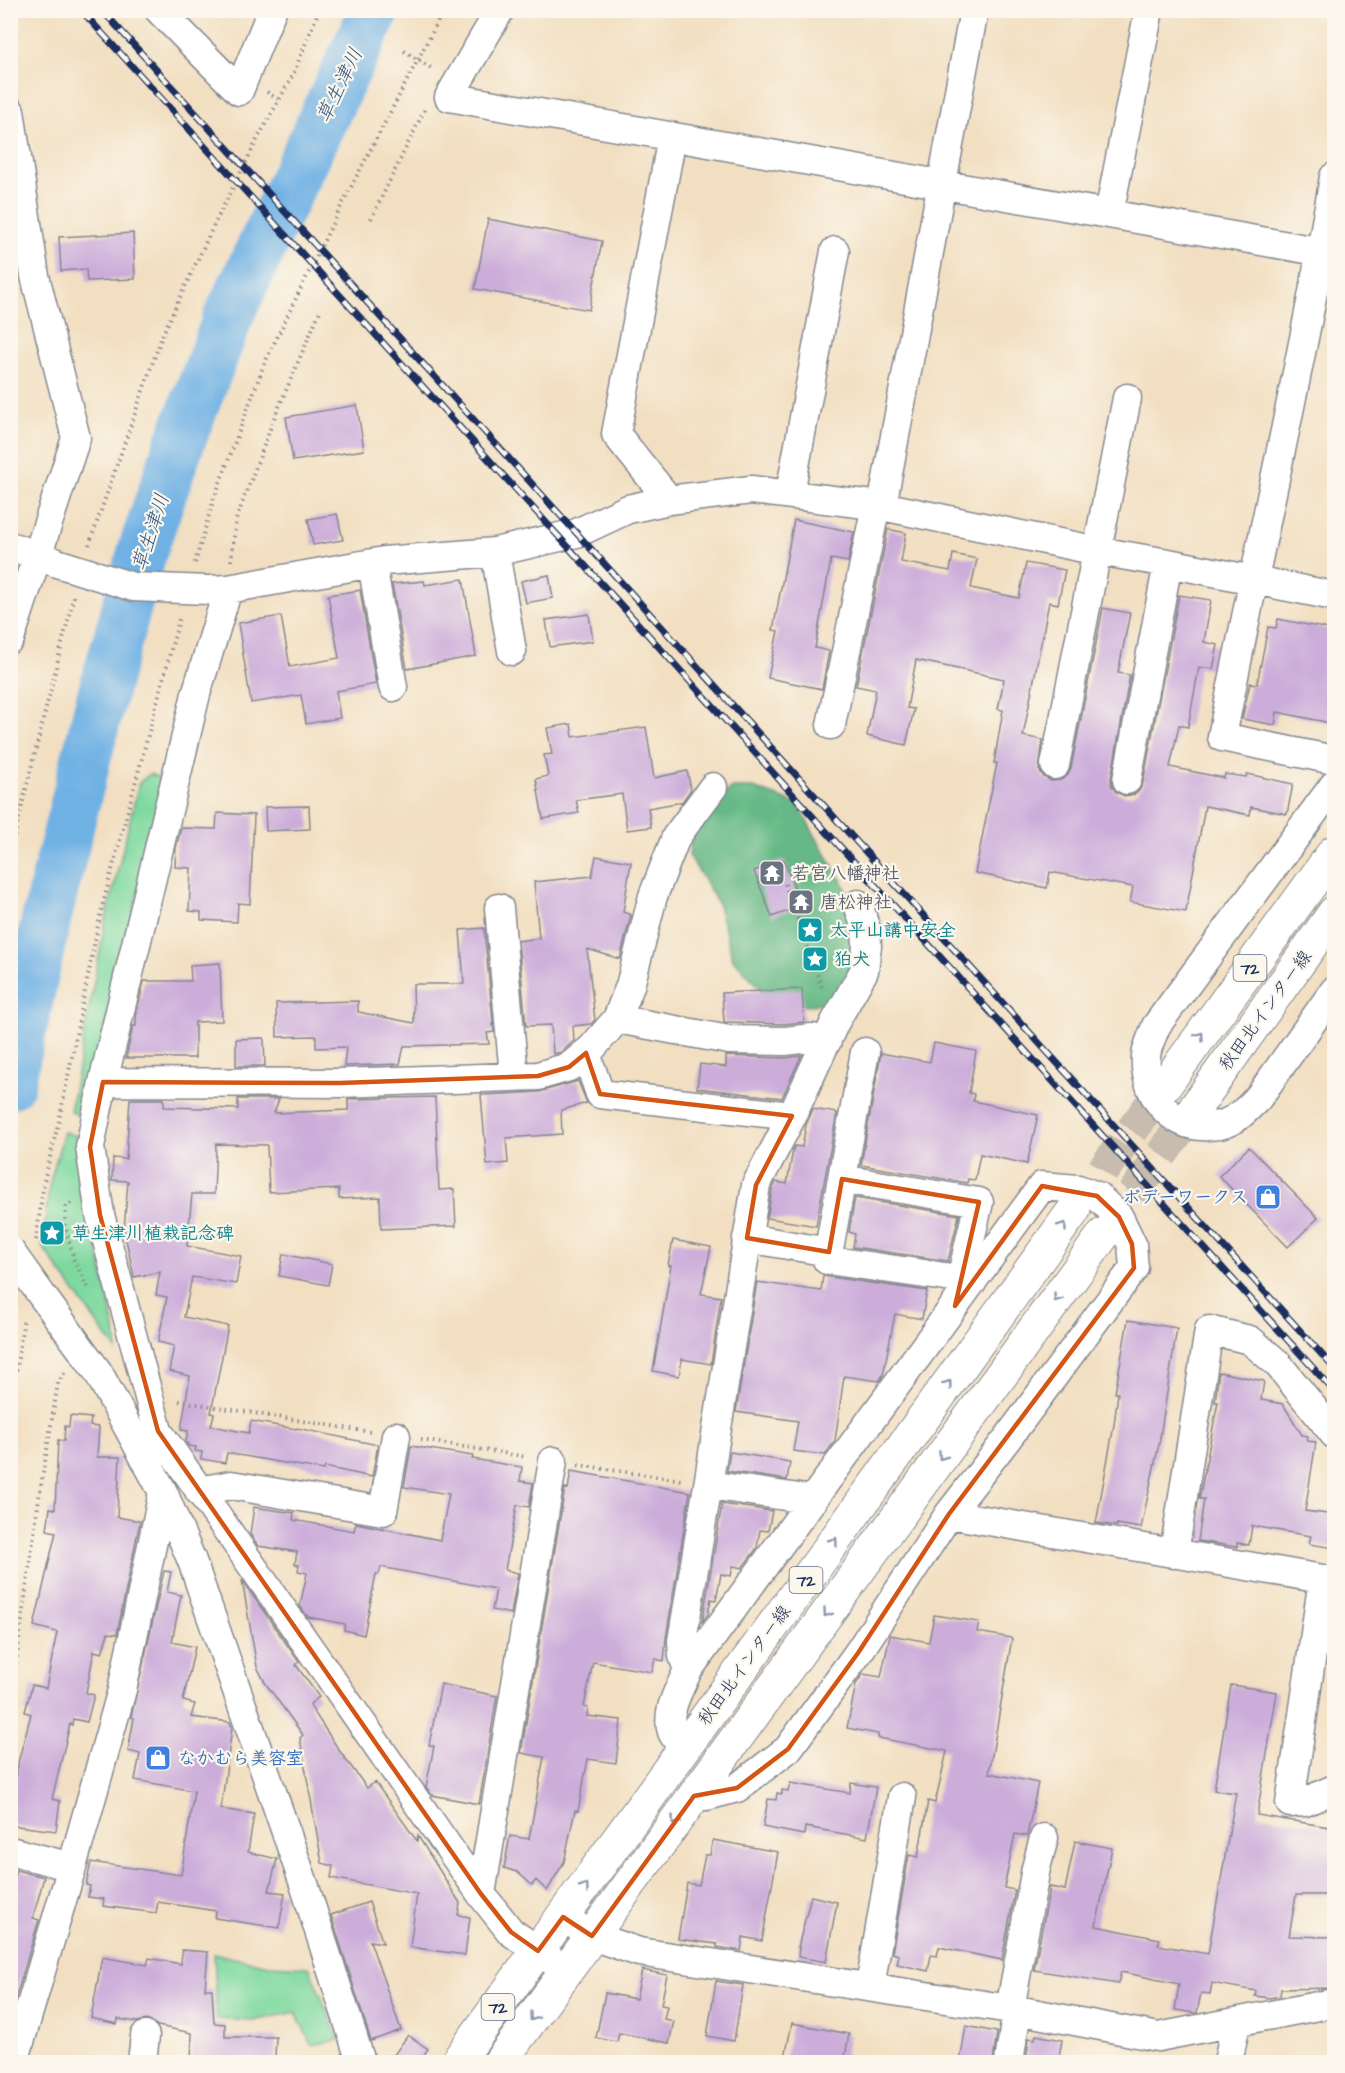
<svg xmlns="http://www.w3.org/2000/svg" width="1345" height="2073" viewBox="0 0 1345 2073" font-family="'Architects Daughter','Klee One',sans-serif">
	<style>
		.green { fill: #7ed99f; stroke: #4c847e; stroke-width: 1.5 }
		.forest { fill: #66b986; stroke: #407472; stroke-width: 1.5 }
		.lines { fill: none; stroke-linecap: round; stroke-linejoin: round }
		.river { stroke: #70b1e4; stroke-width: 50 }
		.building { fill: #ccadda }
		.major-tunnel { stroke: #c7bcad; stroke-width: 33; stroke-dasharray: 33 16; stroke-linecap: butt }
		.minor-casing { stroke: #868790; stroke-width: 31 }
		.major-casing { stroke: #868790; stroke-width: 35 }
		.path { stroke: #868790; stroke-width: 4; stroke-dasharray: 1.5 4.5; stroke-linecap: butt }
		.minor { stroke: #fff; stroke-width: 28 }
		.major { stroke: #fff; stroke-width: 33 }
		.rail-casing { stroke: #1b2f5e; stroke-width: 7 }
		.rail { stroke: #fbf7ec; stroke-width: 4.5; stroke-dasharray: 14; stroke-linecap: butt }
		.minor-bridge-casing { stroke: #868790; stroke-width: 31; stroke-linecap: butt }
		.minor-bridge { stroke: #fff; stroke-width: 28 }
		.oneway { stroke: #8d97ae }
		.marked { fill: none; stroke: #d45514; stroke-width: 4.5; stroke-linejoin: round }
		.labels { text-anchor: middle; stroke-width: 4.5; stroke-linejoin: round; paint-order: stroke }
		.shield { fill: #fbf7ec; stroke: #5e6b89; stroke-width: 1.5 }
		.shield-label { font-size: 16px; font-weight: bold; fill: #1b2f5e }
		.worship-label { font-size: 18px; font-weight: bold; fill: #5b616d; stroke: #fbf7ec; text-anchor: start }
		.culture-label { font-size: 18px; font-weight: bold; fill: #0d838f; stroke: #fbf7ec; text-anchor: start }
		.street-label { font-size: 18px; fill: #1b2f5e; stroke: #fbf7ec }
		.shop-label { font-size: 18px; font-weight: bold; fill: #366cbe; stroke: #fbf7ec; text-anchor: end }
		.water-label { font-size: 20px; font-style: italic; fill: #355686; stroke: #fbf7ec }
	</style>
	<rect width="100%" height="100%" fill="#fbf7ec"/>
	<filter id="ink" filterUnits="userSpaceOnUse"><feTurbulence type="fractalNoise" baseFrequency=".0167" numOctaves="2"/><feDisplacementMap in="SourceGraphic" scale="12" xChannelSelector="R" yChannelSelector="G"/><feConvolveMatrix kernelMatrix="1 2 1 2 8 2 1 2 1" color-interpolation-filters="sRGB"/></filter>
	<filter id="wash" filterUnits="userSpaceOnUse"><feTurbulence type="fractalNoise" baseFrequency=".008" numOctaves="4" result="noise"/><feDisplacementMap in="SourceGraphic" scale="24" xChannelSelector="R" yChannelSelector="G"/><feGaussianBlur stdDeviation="1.35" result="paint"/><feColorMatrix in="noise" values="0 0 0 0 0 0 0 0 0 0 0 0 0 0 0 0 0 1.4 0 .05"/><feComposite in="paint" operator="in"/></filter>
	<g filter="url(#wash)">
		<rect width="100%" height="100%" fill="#f2dfc1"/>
		<!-- green -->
		<path class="green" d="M150 774 165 781 85 1112 80 1116 70 1111 105 923 139 783Z
			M64 1132 84 1138 89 1210 115 1328 117 1351 42 1246 50 1182Z
			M214 1954 269 1965 309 1967 339 2040 311 2045 296 2012 252 2021 217 2019Z"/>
		<!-- forest -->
		<path class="forest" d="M732 788H753L797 804 846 889 853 965 844 997 808 1006 766 994 733 959 717 902 689 855 692 832 708 807Z"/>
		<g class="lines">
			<!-- river -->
			<path class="river" d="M10 1084 47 916 102 695 143 549 176 453 229 315 375 10"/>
		</g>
		<g id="blocks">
			<!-- building -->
			<path class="building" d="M488 219 602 241 589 310 475 289Z
				M133 233 135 279 87 281 86 269 61 271 59 237Z
				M357 405 364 450 293 461 286 417Z
				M337 514 343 540 313 545 308 519Z
				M794 520 854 532 848 562 831 559 815 648 829 651 822 689 768 678 778 631 773 630Z
				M888 529 906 533 901 562 950 571 953 554 977 559 971 588 1019 598 1026 563 1065 570 1058 604 1049 602 1023 736 1043 740 1039 770 1044 777 1051 781 1061 780 1068 775 1071 768 1103 608 1130 613 1118 673 1130 675 1111 778V785L1116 792 1125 796 1133 795 1139 791 1143 783 1179 595 1211 600 1204 642 1218 645 1213 669 1199 667 1188 727 1179 725 1170 767 1224 778 1225 774 1246 777 1247 774 1293 784 1287 814 1251 807 1250 815 1205 806 1186 912 1130 902 1133 887 1050 872 1047 888 975 873 997 763H994L1003 710 998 709 1004 679 916 660 907 708 914 709 906 745 867 736 876 690 856 686Z
				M549 575 553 598 526 603 521 581Z
				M463 579 476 656 407 669 392 584 424 581 425 585Z
				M360 590 376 684 336 691 340 718 306 724 301 695 251 703 238 623 281 616 290 667 339 658 328 595Z
				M589 614 593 641 550 647 546 620Z
				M1278 619 1329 629 1327 639 1335 641V724L1277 712 1275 725 1242 719 1250 683 1257 684 1268 627 1276 628Z
				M571 724 573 737 646 727 654 778 687 771 691 789 682 802 648 808 651 827 627 830 622 794 576 800 579 813 543 819 536 779 548 776 544 755 552 754 547 728Z
				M309 806 310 829 266 831 265 807Z
				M217 813 254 815 250 904 238 903 237 922 201 920V912L189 911 191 868 175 867 176 848 181 828 216 829Z
				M596 856 631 862 623 912 631 915 620 959 587 949 595 1020 591 1024 573 1026 574 1041 561 1052 553 1054 551 1025 526 1026 518 941 539 938 534 882 592 876Z
				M784 860 801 906 772 917 754 871Z
				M484 928 494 1032 487 1033 489 1044 404 1046 400 1064 344 1066 346 1047 316 1048V1036L277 1037 276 1003 358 1001V1012L414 1023 413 984H464L460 930Z
				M220 963 222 1021 195 1022V1058H126L133 1026H136V1016L144 981H191L190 965Z
				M802 989 804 1022 784 1024 724 1022 722 993Z
				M264 1038 265 1066H236V1039Z
				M934 1043 976 1051 969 1093 974 1094 973 1101 1038 1115 1027 1164 980 1154 975 1180 968 1179 967 1183 861 1165 881 1053 930 1062Z
				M726 1056 785 1058 801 1056 782 1098 697 1088 700 1064 726 1067Z
				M578 1081 587 1103 561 1110 562 1134 506 1138 508 1163 487 1165 481 1095 539 1092Z
				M435 1097 439 1190 454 1189 456 1226 381 1229 380 1197 339 1199V1189L269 1192 267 1145 216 1144 214 1194H192L187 1246 241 1256 236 1284 192 1277 184 1317 228 1326 211 1413 214 1414 211 1426 249 1433 251 1421 296 1429 297 1428 378 1445 372 1477 325 1467 324 1470 227 1453 225 1463 201 1459 202 1452 195 1451 196 1447 189 1446 186 1442 188 1431 181 1430 190 1376 169 1371 174 1346 158 1342 167 1297 156 1295 160 1272 134 1277 124 1230 128 1181 112 1180 113 1158 126 1159 130 1099H164V1107L238 1109V1099H279L274 1113 348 1110V1099Z
				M813 1109 837 1113 816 1226 767 1218 772 1190 776 1182 787 1184 793 1150 795 1146 802 1147 806 1125Z
				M1249 1147 1318 1218 1288 1247 1219 1176Z
				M855 1198 959 1215 948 1261 853 1247 855 1234 849 1232Z
				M673 1240 711 1247 701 1294 721 1297 711 1364 682 1359 679 1376 653 1371 671 1266 668 1265Z
				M283 1254 332 1264 328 1285 279 1276Z
				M823 1276 927 1291 922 1319 895 1314 883 1375 879 1381 844 1376 835 1441 825 1455 793 1451 798 1421 736 1412 757 1282 821 1291Z
				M1128 1320 1177 1328 1159 1444 1141 1528 1117 1524V1526L1096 1523 1114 1425 1118 1393H1115Z
				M1219 1372 1264 1381 1261 1400 1283 1404 1302 1435 1308 1436 1307 1441 1316 1442 1305 1511 1335 1515V1548L1309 1544 1311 1536 1252 1526 1249 1545 1237 1543V1547L1198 1541 1204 1499H1199L1218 1402H1215Z
				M70 1416 91 1418 90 1426 99 1427 97 1457H120L117 1517 140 1521 117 1634 108 1633 102 1653 94 1651 86 1693 94 1695 87 1722 73 1719 72 1725 70 1724 52 1799 60 1801 56 1831 10 1825V1818L19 1759 31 1714 25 1712 32 1685 46 1688 57 1632 34 1626 56 1532 47 1530 50 1508 55 1509 58 1440 64 1441 65 1426 69 1427Z
				M411 1446 473 1456 472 1459 522 1467 520 1481 533 1483 529 1507 517 1505 505 1570 518 1573 511 1614 492 1610 496 1589 381 1567 379 1574H376L364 1635 344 1630 345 1624 308 1617 300 1606 307 1573 298 1571 299 1565 295 1564 297 1552 258 1546 250 1534 254 1507 294 1513 293 1520 354 1531 356 1523 440 1540 449 1494 404 1487Z
				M730 1452 790 1462 787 1480 727 1471Z
				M571 1471 690 1492 666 1638 664 1661 655 1659 652 1672 593 1662 584 1707 588 1708 587 1716 621 1720 616 1763 588 1759 578 1811 575 1810 564 1862 547 1891 536 1880 532 1885 517 1872 504 1868 510 1836 529 1839 544 1757 521 1753 565 1488 568 1489Z
				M722 1504 772 1511 768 1531 760 1530 757 1548 742 1568 733 1566 731 1576 721 1574 716 1600 711 1599 708 1614 702 1623Z
				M164 1571 171 1572 167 1592 181 1595 172 1642 195 1647 183 1701 195 1704 191 1717 230 1722 232 1728 221 1809 254 1814 248 1852 277 1859 269 1891 285 1893 279 1928 215 1918 216 1911 158 1902 156 1913 103 1906 104 1899 88 1897 90 1886 86 1885 91 1862 181 1875 194 1791 135 1780 140 1754 128 1751 134 1718 131 1717Z
				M242 1580 299 1662 296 1665 319 1697 310 1704 312 1709 341 1753 367 1788 375 1782 417 1841 418 1836 460 1903 458 1915 470 1917 465 1955 410 1947 417 1894 331 1878 333 1866 322 1863 300 1738 303 1735 266 1684 257 1667Z
				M934 1615 979 1622 977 1632 1012 1638 989 1773 1038 1783 1027 1836 1015 1834 1004 1888 1015 1890 1002 1960 939 1947 937 1956 931 1955 928 1971 897 1964 899 1955 892 1953 909 1855 918 1857 928 1801 935 1803 947 1751 878 1738V1734L847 1728 856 1684 863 1674 881 1677 890 1635 929 1642Z
				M441 1684 497 1696 479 1804 432 1795 426 1787 434 1746 429 1745Z
				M1231 1685 1277 1692 1257 1815 1335 1828V1895H1296L1289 1936 1335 1937V1988L1281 1989 1280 1996 1270 1998 1255 1996 1256 1991 1212 1983 1210 1994 1201 1993 1197 2013H1194L1175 2010 1179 1984 1121 1972 1118 1984 1034 1970 1050 1887 1065 1890 1075 1841 1112 1848 1096 1926 1160 1939 1158 1945 1208 1954 1236 1793 1214 1790Z
				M790 1783 850 1793 851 1783 876 1787 867 1838 805 1827 804 1835 763 1827 768 1799 776 1800 777 1793 782 1794V1790L788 1791Z
				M713 1840 778 1852 762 1941 743 1937 741 1951 717 1947V1944L678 1939 687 1883 699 1885 705 1855H710Z
				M16 1870 44 1877 33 1918 39 1920 14 2003 10 2002V1890Z
				M811 1896 837 1902 826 1962 798 1957 799 1947H798Z
				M369 1902 383 1943 370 1941 401 2030 371 2041 331 1915Z
				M182 1950 208 1952 205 1989H212L214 2023 225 2024V2037H276L275 2059H267V2062H191L192 2033 158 2026 147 2020 137 2022 118 2019 117 2024 91 2018 102 1957 147 1965 149 1958 181 1964Z
				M642 1970 667 1975 661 2005 667 2006 664 2019 674 2021 669 2043 619 2033 617 2042 596 2038 605 1993 636 1999Z
				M716 1981 743 1985 734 2041 707 2036Z
				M792 2023 849 2034 844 2062H784Z
				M966 2026 997 2032 993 2062H960Z
				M408 2035 428 2049 419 2062H389Z
				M1036 2035 1062 2040 1058 2062H1026L1029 2038 1035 2039Z"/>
		</g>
	</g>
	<g filter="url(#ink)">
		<use href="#blocks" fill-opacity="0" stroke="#868790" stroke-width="1.5"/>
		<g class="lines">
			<!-- major-tunnel -->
			<path class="major-tunnel" d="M1074 1210 1166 1084
				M1104 1234 1195 1108"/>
			<!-- minor casing -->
			<g class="minor-casing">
				<path id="minor" d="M159 10 239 91 272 10
					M500 10 449 97 1334 254
					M10 111 35 276 76 438 10 639
					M1334 177C1302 365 1258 550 1222 737L1334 760
					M1109 214 1149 10
					M790 493 835 251
					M669 500 616 434 672 137
					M882 506 974 10
					M10 546 55 562
					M495 552 512 651
					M372 563 393 687
					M228 589 196 694 103 1082 90 1147 100 1215 158 1431 481 1894 511 1932 567 1971
					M210 590 228 589 384 561 495 552 577 533 628 509 669 500 751 490 882 506 1098 551 1168 563 1334 596
					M831 725 876 505
					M1055 765 1127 398
					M1127 780 1168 563
					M1334 785 1156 1026C1153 1035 1147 1046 1146 1056 1143 1092 1170 1129 1208 1126 1214 1125 1221 1126 1226 1123 1239 1118 1248 1108 1258 1098L1334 991
					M499 908 514 1076
					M617 1019 729 1040 785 1041 812 1038 827 1041
					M865 1052 827 1260 973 1281
					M586 1053 600 1094 792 1116 835 1022 864 971 867 946 866 929 858 904
					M103 1082 340 1083 538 1076 569 1067 592 1048 617 1019 630 986 653 896 676 837 713 787
					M792 1116 756 1185 708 1485 813 1500
					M842 1179 979 1202 961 1279
					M747 1238 829 1252
					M43 1297 98 1372 163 1492 192 1561 304 1884 361 2062
					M199 1491 231 1485 383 1511 396 1436
					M949 1514 1334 1581
					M1174 1554 1209 1330 1250 1340 1277 1363 1334 1434
					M1323 1579 1290 1803 1305 1802 1334 1789
					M688 1670 683 1656 682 1641 708 1485
					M683 1748C680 1743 674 1737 672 1732 665 1712 680 1688 688 1670L1042 1186 1078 1189 1097 1196 1119 1217 1132 1244 1134 1268 1007 1439 949 1514 858 1653 788 1749 737 1788 707 1796H694
					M10 1851 72 1867
					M481 1894 553 1461
					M563 1917 592 1936 639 1952 1017 2010 1158 2037 1328 2004 1334 2005
					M870 1987 902 1797
					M1010 2009 1036 1868 1044 1838
					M14 2062 72 1867 122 1690 163 1492
					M142 2062 145 2036
					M1009 2062 1017 2010
					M1228 2062 1236 2023"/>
			</g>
			<!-- major casing -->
			<g class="major-casing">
				<path id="major" d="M1166 1084 1334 852
					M1195 1108 1334 913
					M457 2062 1074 1210
					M500 2062 1104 1234"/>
			</g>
			<!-- path -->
			<path class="path" d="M404 51 434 70
				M267 92 279 100
				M371 219 425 109
				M89 545 162 336 212 229 258 138 293 75 319 10
				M231 561 236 520 275 416 320 311
				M195 563 213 501 265 362 339 210 444 10
				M10 854 74 595
				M785 884 822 988
				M71 1203 66 1206 65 1225 74 1260 89 1290
				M36 1240 44 1181 59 1121 101 911 180 616
				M179 1401 370 1432
				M10 1412 24 1318
				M421 1440 527 1457
				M578 1465 681 1480
				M10 1705 39 1498 58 1383 65 1372"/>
			<!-- minor -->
			<use href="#minor" class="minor"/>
			<!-- major -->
			<use href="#major" class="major"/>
			<!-- rail casing -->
			<g class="rail-casing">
				<path id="rail" d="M81 10 1334 1391
					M102 10 1334 1368"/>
			</g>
			<!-- rail -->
			<use href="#rail" class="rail"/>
			<!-- minor-bridge casing -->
			<g class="minor-bridge-casing">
				<path id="minor-bridge" d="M57 563 133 587 208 590
					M10 1251 43 1297"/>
			</g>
			<!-- minor-bridge -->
			<use href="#minor-bridge" class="minor-bridge"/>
		</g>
		<!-- one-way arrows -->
		<defs><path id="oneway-chevron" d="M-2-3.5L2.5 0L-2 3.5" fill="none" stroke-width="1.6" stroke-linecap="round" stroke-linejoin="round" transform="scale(1.5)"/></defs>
		<g class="oneway">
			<use href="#oneway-chevron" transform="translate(1200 1036) rotate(-54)"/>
			<use href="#oneway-chevron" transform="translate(1063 1226) rotate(-54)"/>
			<use href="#oneway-chevron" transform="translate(1057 1298) rotate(126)"/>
			<use href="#oneway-chevron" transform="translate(948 1384) rotate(-54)"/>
			<use href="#oneway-chevron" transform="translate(942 1456) rotate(126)"/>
			<use href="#oneway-chevron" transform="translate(834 1541) rotate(-54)"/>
			<use href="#oneway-chevron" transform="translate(827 1613) rotate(126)"/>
			<use href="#oneway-chevron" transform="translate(675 1821) rotate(126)"/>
			<use href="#oneway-chevron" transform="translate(585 1887) rotate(-54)"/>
			<use href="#oneway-chevron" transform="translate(533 2017) rotate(126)"/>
		</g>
	</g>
	<!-- marked area -->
	<path class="marked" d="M586 1053 600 1094 792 1116 756 1185 747 1238 829 1252 842 1179 979 1202 955 1306 1042 1186 1097 1196 1119 1217 1132 1244 1134 1268 949 1514 858 1653 788 1749 737 1788 694 1796 592 1936 563 1917 538 1951 511 1932 481 1894 158 1431 100 1215 90 1147 103 1082 340 1083 538 1076 569 1067Z"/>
	<!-- icons -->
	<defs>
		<g id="temple-square" transform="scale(1.35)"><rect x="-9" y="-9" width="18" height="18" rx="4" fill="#6b7280" stroke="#fbf7ec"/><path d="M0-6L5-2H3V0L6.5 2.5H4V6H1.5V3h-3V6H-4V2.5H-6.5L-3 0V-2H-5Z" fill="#fff"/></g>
		<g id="sight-square" transform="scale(1.35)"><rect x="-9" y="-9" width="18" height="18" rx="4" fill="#0f9aa8" stroke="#fbf7ec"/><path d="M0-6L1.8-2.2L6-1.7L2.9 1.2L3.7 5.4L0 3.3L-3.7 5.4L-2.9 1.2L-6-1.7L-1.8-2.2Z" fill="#fff"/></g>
		<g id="shop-square" transform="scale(1.35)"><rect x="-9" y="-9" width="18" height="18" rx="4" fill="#3f7fe0" stroke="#fbf7ec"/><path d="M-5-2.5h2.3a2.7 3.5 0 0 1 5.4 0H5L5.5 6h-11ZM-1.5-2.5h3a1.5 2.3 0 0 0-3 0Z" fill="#fff"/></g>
	</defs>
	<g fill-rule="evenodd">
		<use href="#temple-square" x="772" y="873"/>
		<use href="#temple-square" x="801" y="902"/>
		<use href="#sight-square" x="810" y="930"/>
		<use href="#sight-square" x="815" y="959"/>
		<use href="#shop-square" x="1268" y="1197"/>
		<use href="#sight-square" x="52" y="1233"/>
		<use href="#shop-square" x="158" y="1758"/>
	</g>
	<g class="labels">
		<!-- shield labels -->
		<g class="shield">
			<rect x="1233.5" y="955" width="33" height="26" rx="4.5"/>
			<rect x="789.5" y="1567" width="33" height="26" rx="4.5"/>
			<rect x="481.5" y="1994" width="33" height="26" rx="4.5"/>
		</g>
		<g class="shield-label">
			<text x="1250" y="974">72</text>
			<text x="806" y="1586">72</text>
			<text x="498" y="2013">72</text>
		</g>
		<!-- worship labels -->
		<g class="worship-label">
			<text x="792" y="879">若宮八幡神社</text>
			<text x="820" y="908">唐松神社</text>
		</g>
		<!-- culture labels -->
		<g class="culture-label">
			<text x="830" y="936">太平山講中安全</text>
			<text x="834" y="965">狛犬</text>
			<text x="72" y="1239">草生津川植栽記念碑</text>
		</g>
		<!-- street labels -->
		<g class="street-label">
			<text transform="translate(1265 1010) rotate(-54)" y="6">秋田北インター線</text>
			<text transform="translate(744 1665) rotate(-54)" y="6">秋田北インター線</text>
		</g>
		<!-- shop labels -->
		<g class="shop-label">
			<text x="1248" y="1203">ボデーワークス</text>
			<text x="178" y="1764" text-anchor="start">なかむら美容室</text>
		</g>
		<!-- water labels -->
		<g class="water-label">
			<text transform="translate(339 85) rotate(-64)" y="7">草生津川</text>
			<text transform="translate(150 532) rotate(-72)" y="7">草生津川</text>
		</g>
	</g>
	<!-- margin -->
	<rect width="1345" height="2073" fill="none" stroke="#fbf7ec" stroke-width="36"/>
</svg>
